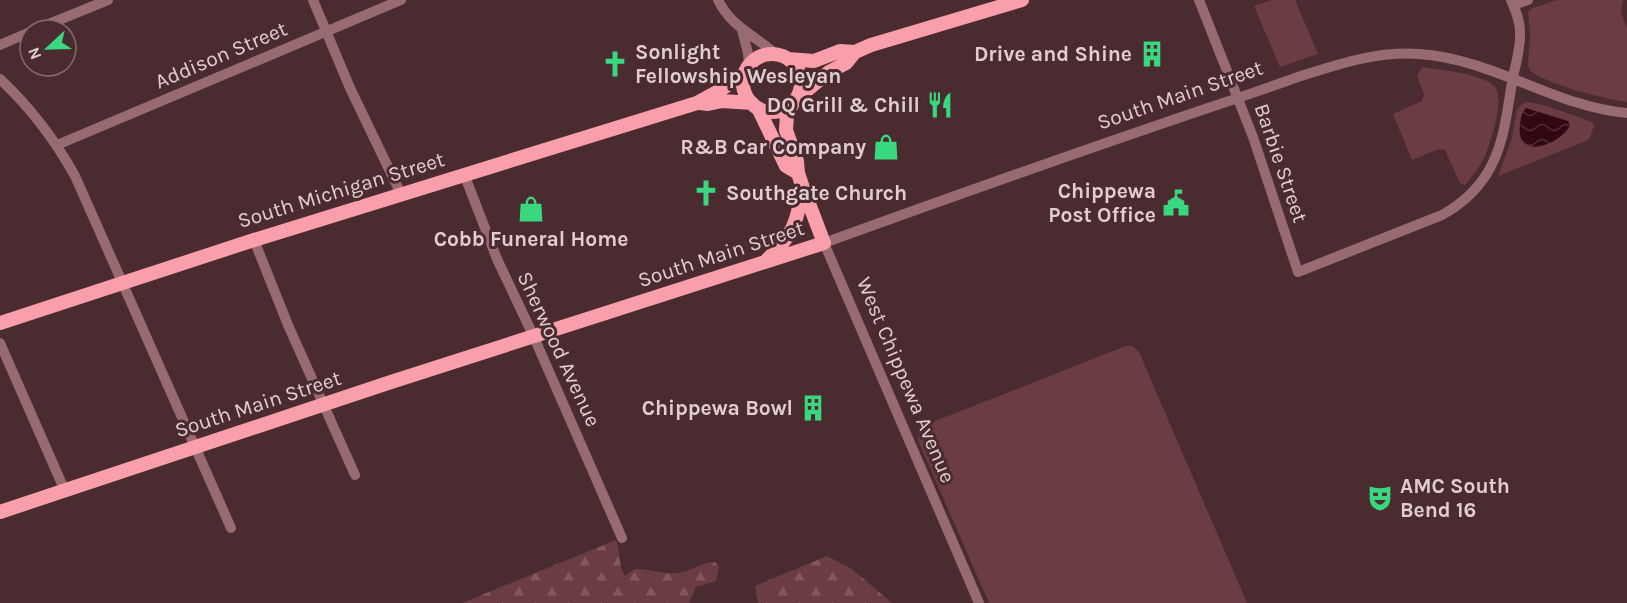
<svg xmlns="http://www.w3.org/2000/svg" width="1627" height="603" viewBox="0 0 1627 603" font-family="Karla,sans-serif">
	<style>
		.green { fill: #6b3d43 }
		.forest { fill: url(#forest-firs) }
		.water { fill: url(#water-waves) }
		.lines { fill: none; stroke-linecap: round; stroke-linejoin: round }
		.minor { stroke: #986b71; stroke-width: 10 }
		.major { stroke: #f99fab; stroke-width: 14 }
		.labels { text-anchor: middle; stroke-width: 6; stroke-linejoin: round; paint-order: stroke }
		.poi-label { font-size: 21px; font-weight: bold; fill: #e1cdcf; stroke: #4a2b2f; text-anchor: end }
		.street-label { font-size: 21px; fill: #e1cdcf; stroke: #4a2b2f }
	</style>
	<defs>
		<pattern id="forest-firs" width="22" height="20" patternUnits="userSpaceOnUse" patternTransform="scale(1.5)"><rect width="22" height="20" fill="#6b3d43"/><path d="M5 1l3.5 6h-7zM16 11l3.5 6h-7z" fill="#80585d"/></pattern>
		<pattern id="water-waves" width="16" height="10" patternUnits="userSpaceOnUse" patternTransform="scale(1.5)"><rect width="16" height="10" fill="#320912"/><path d="M0 5q4-4 8 0t8 0" fill="none" stroke="#4f2c33"/></pattern>
	</defs>
	<rect width="100%" height="100%" fill="#4a2b2f"/>
	<!-- green -->
	<path class="green" d="M1272 0H1295L1318 54 1280 67 1254 6Z
		M1557 0H1623L1621 13 1627 28V102C1601 98 1552 86 1530 71L1528 65 1530 35 1528 12 1531 9Z
		M1422 67C1440 70 1480 73 1494 86 1506 97 1490 145 1484 158 1479 168 1472 176 1465 185L1460 183 1445 150 1439 149 1412 160 1393 114 1422 101 1424 94 1417 76Z
		M1529 102 1547 106 1592 122 1594 125 1590 138 1586 141 1498 176 1512 138 1517 109 1524 103Z
		M1126 346H1132L1139 352 1247 603H989L918 440 919 430 925 425Z"/>
	<!-- forest -->
	<path class="forest" d="M616 540C621 553 618 565 625 576L635 569C649 568 663 575 678 573 691 571 702 562 715 562L719 567 716 581 696 587 689 603H462Z
		M827 556 852 569 892 603H758L755 586Z"/>
	<!-- water -->
	<path class="water" d="M1526 108 1568 121 1570 125C1564 142 1515 164 1520 125 1521 118 1521 113 1526 108Z"/>
	<g class="lines">
		<!-- minor -->
		<path class="minor" d="M313 0 350 88 401 194
			M718 0C732 28 755 35 777 55
			M1199 0 1253 137 1298 272 1442 215C1460 205 1475 192 1486 175 1505 146 1507 109 1513 77 1516 63 1520 50 1520 36 1521 23 1516 11 1511 0
			M1513 5 1528 0
			M34 30 108 0
			M742 30 748 53 749 66
			M0 45 30 32
			M0 79C30 107 55 140 75 176L231 528
			M57 145 401 0
			M464 174 497 259 533 335 622 538
			M254 240 288 325 355 475
			M0 343 65 491
			M979 603 824 243C951 197 1078 152 1205 109 1235 99 1265 89 1295 78 1336 65 1375 51 1419 54 1494 59 1555 107 1627 113"/>
		<!-- major -->
		<path class="major" d="M743 83a29 29 0 1 1 58 0a29 29 0 1 1-58 0Z
			M788 59 814 61 840 51 855 52
			M796 99 829 72 846 63 855 52 871 45 1022 0
			M700 103 708 104 722 101 752 103
			M758 108 786 166 798 173
			M765 262C794 233 795 228 803 188
			M0 323 254 240 697 103 719 91 745 73
			M0 512 391 382 824 243 803 188 798 173 797 161 786 130 787 114 792 105"/>
	</g>
	<!-- icons -->
	<defs>
		<g id="building-bare" transform="scale(2.07)"><path d="M-4-6H4V6H1V3H-1V6H-4ZM-2.5-4.3h1.7v1.8h-1.7ZM.8-4.3h1.7v1.8H.8ZM-2.5-1h1.7V.8h-1.7ZM.8-1h1.7V.8H.8Z" fill="#39d87f" stroke="#4a2b2f" stroke-width="2.5" paint-order="stroke"/></g>
		<g id="church-bare" transform="scale(2.07)"><path d="M-1.2-6h2.4v3.5h3.3v2.4h-3.3V6h-2.4V-.1h-3.3v-2.4h3.3Z" fill="#39d87f" stroke="#4a2b2f" stroke-width="2.5" paint-order="stroke"/></g>
		<g id="restaurant-bare" transform="scale(2.07)"><path d="M-5-6h1v4h1v-4h1v4h1v-4h1v5L-1.5 .5V6h-2V.5L-5-1ZM5-6V6H3V1.5H1.5Q1.5-4 5-6Z" fill="#39d87f" stroke="#4a2b2f" stroke-width="2.5" paint-order="stroke"/></g>
		<g id="shop-bare" transform="scale(2.07)"><path d="M-5-2.5h2.3a2.7 3.5 0 0 1 5.4 0H5L5.5 6h-11ZM-1.5-2.5h3a1.5 2.3 0 0 0-3 0Z" fill="#39d87f" stroke="#4a2b2f" stroke-width="2.5" paint-order="stroke"/></g>
		<g id="civic-bare" transform="scale(2.07)"><path d="M-.6-6.5H3V-4.5H.6V-3L4-1V1h2V6H-6V1h2V-1L-.6-3ZM-1.2 2.5V6h2.4V2.5Z" fill="#39d87f" stroke="#4a2b2f" stroke-width="2.5" paint-order="stroke"/></g>
		<g id="theatre-bare" transform="scale(2.07)"><path d="M-5-5.5Q0-4 5-5.5V0Q5 5 0 6Q-5 5-5 0ZM-3.3-2.5H-1v1.5H-3.3ZM1-2.5H3.3v1.5H1ZM-2.8 1Q0 5.5 2.8 1Z" fill="#39d87f" stroke="#4a2b2f" stroke-width="2.5" paint-order="stroke"/></g>
	</defs>
	<g fill-rule="evenodd">
		<use href="#building-bare" x="1152" y="54"/>
		<use href="#church-bare" x="615" y="64"/>
		<use href="#restaurant-bare" x="940" y="105"/>
		<use href="#shop-bare" x="886" y="147"/>
		<use href="#church-bare" x="706" y="193"/>
		<use href="#civic-bare" x="1176" y="203"/>
		<use href="#shop-bare" x="531" y="209"/>
		<use href="#building-bare" x="813" y="408"/>
		<use href="#theatre-bare" x="1380" y="498"/>
	</g>
	<g class="labels">
		<!-- poi labels -->
		<g class="poi-label">
			<text x="635" y="59" text-anchor="start">Sonlight<tspan x="635" dy="24">Fellowship Wesleyan</tspan></text>
			<text x="1132" y="61">Drive and Shine</text>
			<text x="920" y="112">DQ Grill &amp; Chill</text>
			<text x="866" y="154">R&amp;B Car Company</text>
			<text x="1156" y="198">Chippewa<tspan x="1156" dy="24">Post Office</tspan></text>
			<text x="726" y="200" text-anchor="start">Southgate Church</text>
			<text x="531" y="246" text-anchor="middle">Cobb Funeral Home</text>
			<text x="793" y="415">Chippewa Bowl</text>
			<text x="1400" y="493" text-anchor="start">AMC South<tspan x="1400" dy="24">Bend 16</tspan></text>
		</g>
		<!-- street labels -->
		<g class="street-label">
			<text transform="translate(221 55) rotate(-23)" y="7">Addison Street</text>
			<text transform="translate(1180 95) rotate(-19)" y="7">South Main Street</text>
			<text transform="translate(1281 163) rotate(71)" y="7">Barbie Street</text>
			<text transform="translate(341 190) rotate(-17)" y="7">South Michigan Street</text>
			<text transform="translate(721 254) rotate(-18)" y="7">South Main Street</text>
			<text transform="translate(559 349) rotate(65)" y="7">Sherwood Avenue</text>
			<text transform="translate(906 380) rotate(67)" y="7">West Chippewa Avenue</text>
			<text transform="translate(258 404) rotate(-18)" y="7">South Main Street</text>
		</g>
	</g>
	<!-- north arrow -->
	<g transform="translate(48 48) rotate(248)"><circle r="28" fill="#4a2b2f" stroke="#866c6f" stroke-width="1.5"/>
	<path d="M0-4.5L10 22L0 15L-10 22Z" fill="#39d87f"/>
	<text y="-9" font-size="16" font-weight="bold" text-anchor="middle" fill="#e1cdcf">N</text>
	</g>
</svg>
